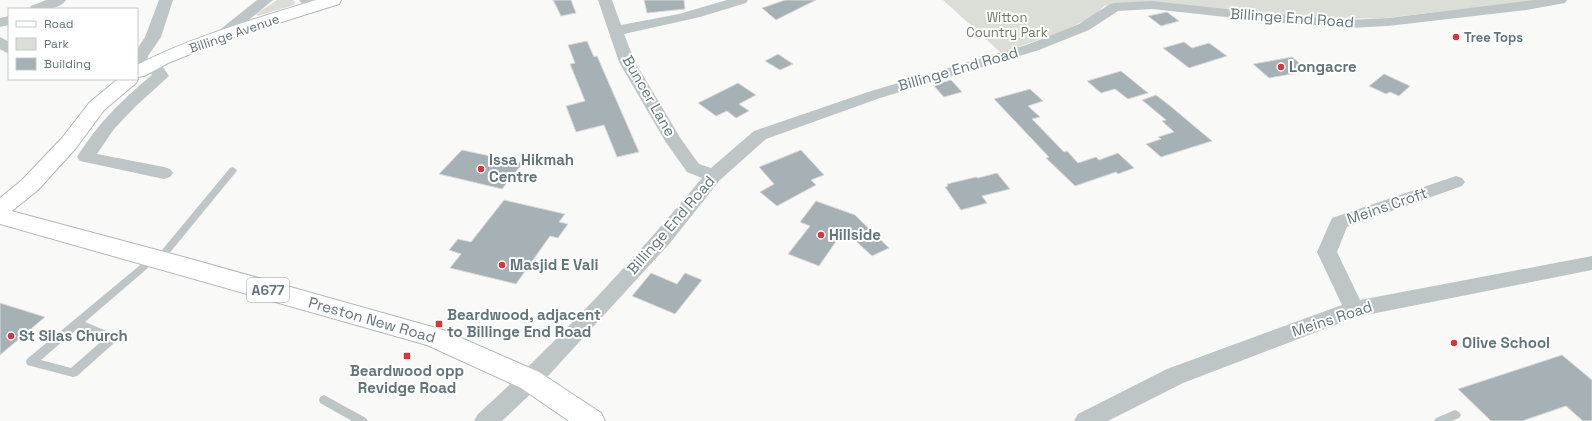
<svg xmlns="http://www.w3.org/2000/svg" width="1592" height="421" viewBox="0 0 1592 421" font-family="'Space Grotesk',sans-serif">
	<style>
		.green { fill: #dbded6 }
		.building { fill: #a5b1b4; stroke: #dbdad9 }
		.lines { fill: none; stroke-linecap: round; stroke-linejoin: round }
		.secondary-casing { stroke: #b1b9bb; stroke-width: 2 }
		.highway-casing { stroke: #b2b8ba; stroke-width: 2 }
		.lane { fill: #bec5c6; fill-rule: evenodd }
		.street { fill: #bec5c6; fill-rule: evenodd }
		.secondary { fill: #fff; fill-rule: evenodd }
		.highway { fill: #fff; fill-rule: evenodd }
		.poi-dot { fill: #db353b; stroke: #fff; stroke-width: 1.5 }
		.labels { text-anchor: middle; stroke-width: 4; stroke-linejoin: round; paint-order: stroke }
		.far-park-label { font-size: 13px; fill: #6d7964; stroke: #fff }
		.far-street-label { font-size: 13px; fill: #61767a; stroke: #fff }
		.far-poi-label { font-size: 13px; font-weight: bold; fill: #61767a; stroke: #fff; text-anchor: start }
		.shield { fill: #fff; stroke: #909fa2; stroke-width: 1 }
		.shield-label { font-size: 14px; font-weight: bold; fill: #61767a }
		.street-label { font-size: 15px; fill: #61767a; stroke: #fff }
		.poi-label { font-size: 15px; font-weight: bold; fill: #61767a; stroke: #fff; text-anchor: start }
	</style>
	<rect width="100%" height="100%" fill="#f9f9f7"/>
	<!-- green -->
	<path class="green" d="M277 0H293L295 2 294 5 258 16 256 14Z
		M943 0H1542L1385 18 1344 19 1274 16 1130 3 1104 6 1094 16 1063 31 1001 53Z"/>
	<!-- building -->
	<path class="building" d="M553 0H571L576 13 561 16Z
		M644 0H684L685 9 647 13Z
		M785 0H816L776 20 762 8Z
		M1167 12 1179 21 1161 26 1148 16Z
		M587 41 594 57 597 56 639 152 617 157 604 125 576 132 566 106 585 101 570 64 575 63 568 45Z
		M1184 42 1192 48 1209 43 1227 56 1189 68 1163 48Z
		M778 54 793 64 780 70 765 61Z
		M1292 57 1309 71 1269 78 1253 64Z
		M1121 71 1148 93 1128 99 1115 89 1101 93 1087 81Z
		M1384 74 1410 86 1399 96 1390 92 1386 94 1369 86Z
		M951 80 962 92 944 97 933 85Z
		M738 83 756 95 739 104 749 111 736 118 727 111 716 116 698 103Z
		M1030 89 1043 101 1028 106 1040 117 1032 119 1064 152 1067 151 1078 163 1096 157 1099 160 1118 153 1134 168 1118 174 1116 172 1075 186 1046 158 1049 157 994 99Z
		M1156 95 1169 105 1212 141 1161 157 1146 144 1161 139 1158 137 1174 132 1162 121 1166 120 1142 100Z
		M462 150 523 163 502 189 439 174Z
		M801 150 824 175 811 180 816 185 777 206 760 192 774 184 759 167Z
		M997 173 1010 189 982 196 987 203 961 210 945 187 948 186 947 184 976 177 978 178Z
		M504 200 565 214 559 222 568 224 558 238 550 236 516 284 450 268 461 254 449 250 458 239 471 242Z
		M816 201 855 215 889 248 872 256 844 230 819 266 788 254 810 226 800 222Z
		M651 273 677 284 685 273 702 280 675 314 632 296Z
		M0 303 45 317 0 355Z
		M1562 355 1592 380V421H1583L1566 406 1522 421H1491L1458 389Z"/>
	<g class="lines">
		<!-- secondary casing -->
		<g class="secondary-casing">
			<path id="secondary" d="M316 0H341L339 4 228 39 168 63 144 76 137 77 138 79 136 83 104 110 76 148 38 190 8 214 0 217V198L22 180 62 138 90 102 118 79H137V65C194 36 255 19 316 0Z"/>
		</g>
		<!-- highway casing -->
		<g class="highway-casing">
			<path id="highway" d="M0 208 187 258 443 330 539 372 601 413 605 421H569L521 388 427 345 0 224Z"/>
		</g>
		<!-- lane -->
		<path class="lane" d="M233 167 237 170 236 172 163 261 160 262 156 261 85 322 114 334 115 337 113 344 77 376 73 377 27 365 26 362 27 359 151 256H157L230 168ZM78 328 104 339 71 368 41 360Z
			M324 395 366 418 368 421H352L320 403 319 400 320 397Z
			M1455 410 1459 412 1461 415 1459 418 1452 421H1434L1436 418Z"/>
		<!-- street -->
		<path class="street" d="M46 0H66C59 11 40 9 29 9L31 6Z
			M159 0H173L161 37 148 56 147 61 153 59 159 61 169 76 136 106 114 129 97 154 164 167 170 169 173 173 170 177 164 179 80 161 77 157C99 122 121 101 152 75L147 66 144 75 137 77V49L145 37Z
			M257 0H273L227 38 222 40 217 38 214 35 217 32Z
			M299 0H317L323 5 321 8C313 10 304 7 299 0Z
			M598 0H612L621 25 679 14 727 0H748L746 3 700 17 624 34 635 62 681 139 699 164 711 168 754 131 868 92 1029 44 1079 24 1110 4 1115 3 1152 1 1272 14 1349 20 1388 18 1535 0H1567L1565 3 1526 10 1388 26 1349 28 1272 22 1152 9 1118 11 1089 30 1039 50 880 98 766 139 720 180 670 243 538 387 502 421H474L478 414C558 341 633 261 702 178L687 172 665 141 619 62Z
			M9 16V25L0 27V18Z
			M0 37 9 42V54L0 49Z
			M1456 176 1462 178 1465 182 1462 186 1347 227 1337 252 1360 300 1592 256V270L1356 317 1183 383 1108 421H1074L1078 414 1167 369 1342 305 1317 252 1332 218Z"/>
		<!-- secondary -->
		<use href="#secondary" class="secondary"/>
		<!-- highway -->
		<use href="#highway" class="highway"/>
	</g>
	<!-- markers -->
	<g class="poi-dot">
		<circle cx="1456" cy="37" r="4"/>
		<circle cx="1281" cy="67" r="4"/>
		<circle cx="481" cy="169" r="4"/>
		<circle cx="821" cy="235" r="4"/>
		<circle cx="502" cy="265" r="4"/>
		<rect x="435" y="320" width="8" height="8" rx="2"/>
		<circle cx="11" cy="336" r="4"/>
		<circle cx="1454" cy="343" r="4"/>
		<rect x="403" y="352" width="8" height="8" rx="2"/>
	</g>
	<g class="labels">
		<!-- far-park labels -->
		<g class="far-park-label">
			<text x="1007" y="22">Witton<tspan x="1007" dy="15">Country Park</tspan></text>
		</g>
		<!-- far-street labels -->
		<g class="far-street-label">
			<text transform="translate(234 33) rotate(-19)" y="5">Billinge Avenue</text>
		</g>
		<!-- far-poi labels -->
		<g class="far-poi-label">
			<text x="1464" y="42">Tree Tops</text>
		</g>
		<!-- shield labels -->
		<rect class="shield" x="247" y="278" width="42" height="24" rx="3"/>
		<g class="shield-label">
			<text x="268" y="295">A677</text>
		</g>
		<!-- street labels -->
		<g class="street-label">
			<text transform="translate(1292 18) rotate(4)" y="5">Billinge End Road</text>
			<text transform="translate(958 69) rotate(-16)" y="5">Billinge End Road</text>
			<text transform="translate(649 96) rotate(60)" y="5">Buncer Lane</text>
			<text transform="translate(1387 206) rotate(-19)" y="5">Meins Croft</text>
			<text transform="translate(671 225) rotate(-49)" y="5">Billinge End Road</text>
			<text transform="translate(1332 319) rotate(-18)" y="5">Meins Road</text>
			<text transform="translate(372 320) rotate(16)" y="5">Preston New Road</text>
		</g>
		<!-- poi labels -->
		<g class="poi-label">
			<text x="1289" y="72">Longacre</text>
			<text x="489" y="165">Issa Hikmah<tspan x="489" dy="17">Centre</tspan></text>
			<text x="829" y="240">Hillside</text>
			<text x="510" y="270">Masjid E Vali</text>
			<text x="447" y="320">Beardwood, adjacent<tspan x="447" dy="17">to Billinge End Road</tspan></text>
			<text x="19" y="341">St Silas Church</text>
			<text x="1462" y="348">Olive School</text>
			<text x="407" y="376" text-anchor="middle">Beardwood opp<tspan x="407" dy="17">Revidge Road</tspan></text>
		</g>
	</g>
	<!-- legend -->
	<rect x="8" y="8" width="130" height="72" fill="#ffffff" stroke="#c0c8ca"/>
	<rect x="16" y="21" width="20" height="6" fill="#ffffff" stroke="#c0c8ca"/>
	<text x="44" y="28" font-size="12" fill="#61767a">Road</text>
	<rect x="16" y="38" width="20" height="12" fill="#dbded6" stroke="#c0c8ca"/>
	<text x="44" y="48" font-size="12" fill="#61767a">Park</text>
	<rect x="16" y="58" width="20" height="12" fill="#a5b1b4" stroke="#c0c8ca"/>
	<text x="44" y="68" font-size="12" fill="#61767a">Building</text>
</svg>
